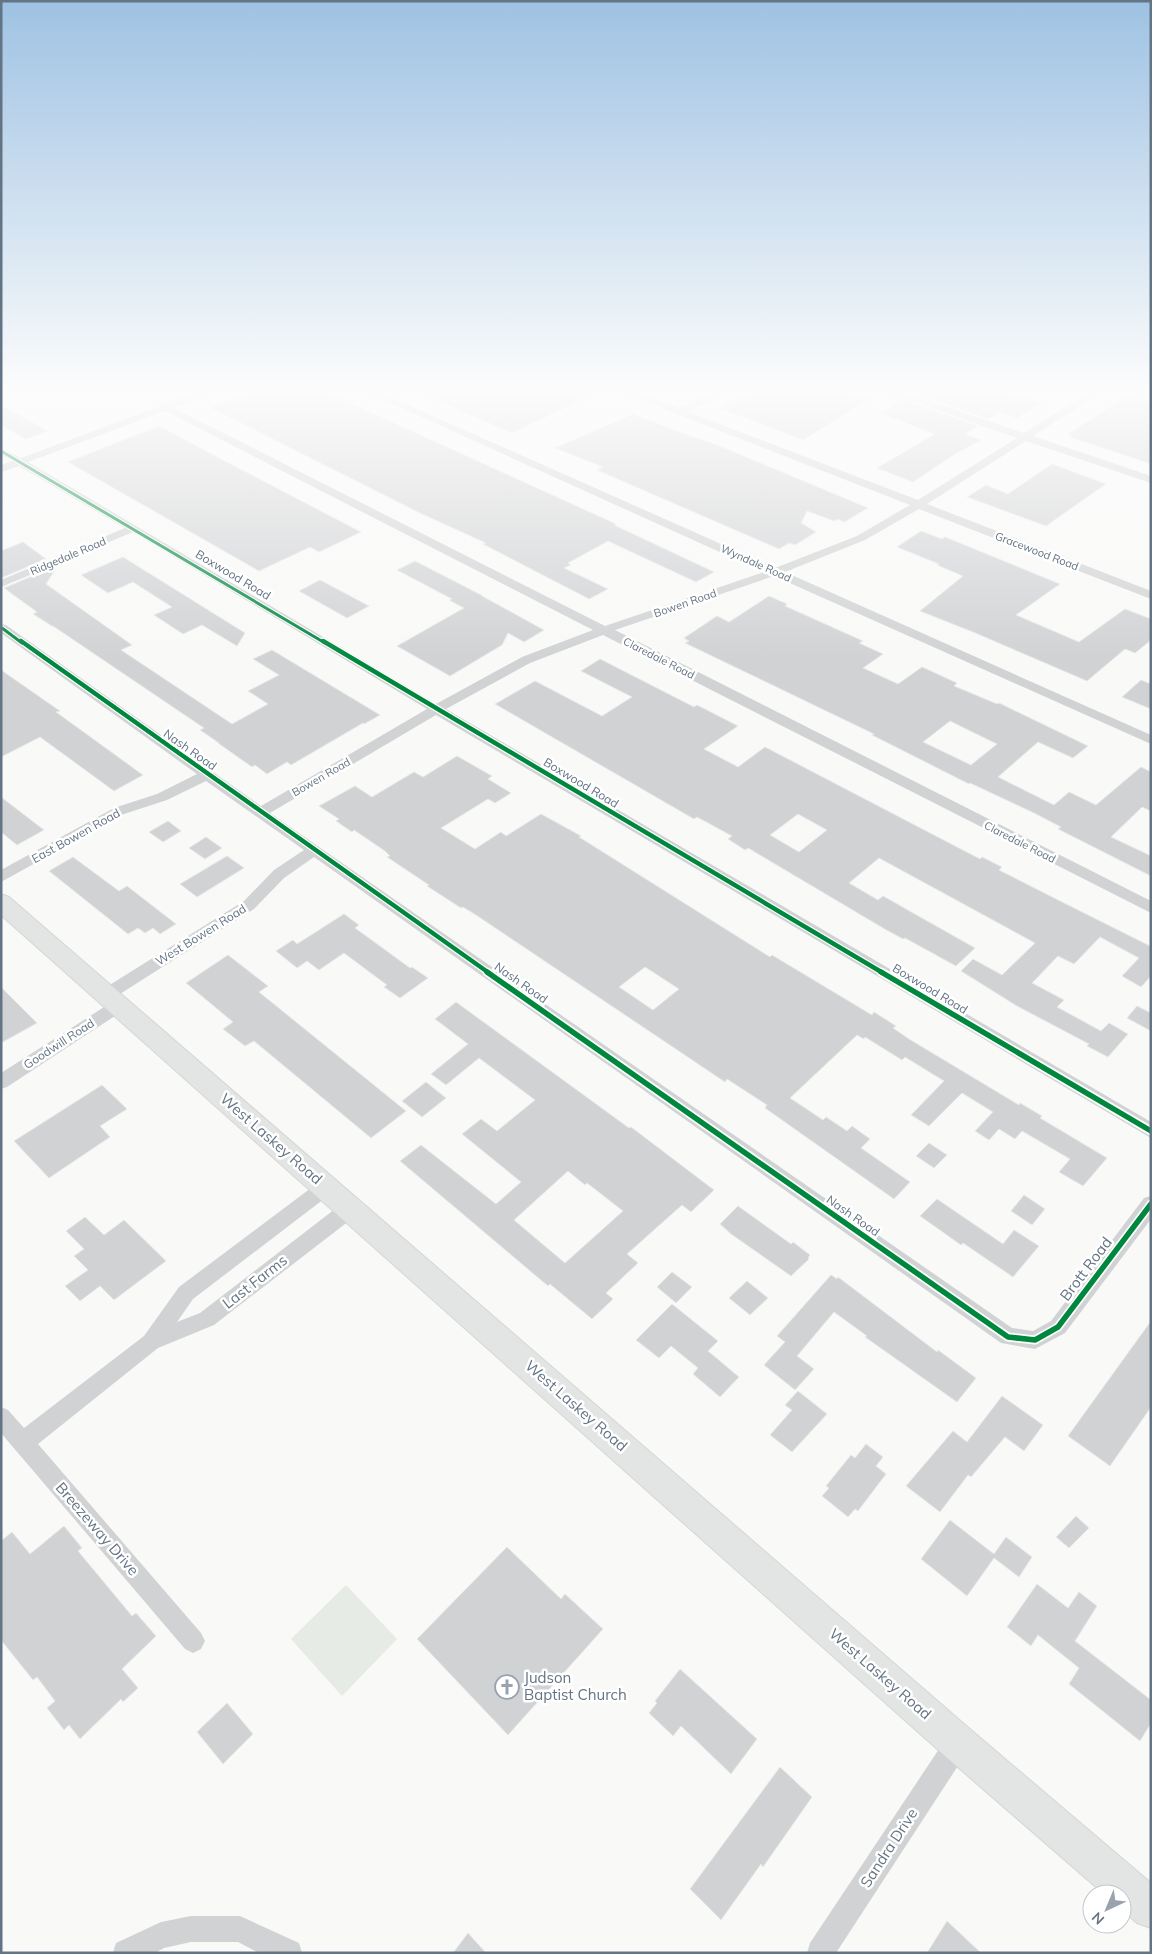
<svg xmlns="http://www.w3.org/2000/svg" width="1152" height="1954" viewBox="0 0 1152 1954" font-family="Mulish,sans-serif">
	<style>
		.green { fill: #e7ebe5 }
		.building { fill: #d1d2d4; stroke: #e8e8e8; fill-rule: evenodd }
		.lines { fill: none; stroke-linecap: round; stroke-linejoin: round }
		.secondary-casing { stroke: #d5d7d7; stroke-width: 2 }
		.minor { fill: #d1d2d3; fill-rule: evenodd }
		.secondary { fill: #e3e4e4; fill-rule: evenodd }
		.cycleway-far2-casing { stroke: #fff; stroke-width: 5 }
		.cycleway-far1-casing { stroke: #fff; stroke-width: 7 }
		.cycleway-casing { stroke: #fff; stroke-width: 9 }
		.cycleway-far2 { stroke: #00873e; stroke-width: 3 }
		.cycleway-far1 { stroke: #00873e; stroke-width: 4.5 }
		.cycleway { stroke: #00873e; stroke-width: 5.5 }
		.labels { text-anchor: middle; stroke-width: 5; stroke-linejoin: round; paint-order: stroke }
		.far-street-label { font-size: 11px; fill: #637484; stroke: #fff }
		.street-label { font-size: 12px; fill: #637484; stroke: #fff }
		.near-street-label { font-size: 15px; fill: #637484; stroke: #fff }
		.near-poi-label { font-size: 15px; fill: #637484; stroke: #fff; text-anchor: start }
	</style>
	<rect width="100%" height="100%" fill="#f9f9f8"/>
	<!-- green -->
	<path class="green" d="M346 1585 397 1639 342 1696 291 1639Z"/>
	<!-- building -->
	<path class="building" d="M261 387H315L616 524 614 525 714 572 696 582 608 541 568 563 571 565 564 568 608 589 589 599 483 544 486 543 420 513 209 407Z
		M406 387H573L592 395 512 433Z
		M762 387H834L870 399 803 440 719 408Z
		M925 387H992L1042 403 1017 418 999 412 989 419 914 393Z
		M1129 395 1151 403V464L1070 437 1072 436 1068 434Z
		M903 400 978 426 965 434 981 440 955 454 913 482 877 468 935 434 880 413Z
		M1 405 48 431 26 439 1 425Z
		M633 414 693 437 715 444 868 508 844 522 838 519 834 521 807 511 801 523 816 532 795 545 789 543 779 549 597 470 603 467 555 448Z
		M159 426 221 459 361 532 319 552 310 547 259 571 68 462Z
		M1052 464 1106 484 1046 526 967 497 986 485 1008 494Z
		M921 531 942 539 945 537 1060 584 1016 615 1079 642 1125 609 1151 619V640L1135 653 1125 649 1087 681 973 632 920 611 963 576 937 565 939 564 897 547Z
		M23 542 46 559 1 578V551Z
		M123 557 245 633 237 646 202 625 183 634 154 615 172 607 133 582 108 593 81 575Z
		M415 561 483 596H482L544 630 524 642 508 633 502 645 450 676 397 646 464 608 449 600 452 599 397 570Z
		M56 566 57 567 46 584 132 645 121 650 232 724 268 704 248 691 279 675 253 659 272 650 380 715 364 724 363 723 291 765 287 762 267 774 255 765 252 767 218 743H219L200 730 204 728 53 626H52L33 614 37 612 4 588Z
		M320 580 369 606 347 618 299 591Z
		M769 596 787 604 785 606 863 641 859 643 883 654 863 668 898 684 922 667 957 683 954 686 997 704 999 703 1088 746 1073 758 1038 742 998 777 1054 805 1069 792 1096 805 1141 767 1151 772V811L1142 807 1111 837 1151 856V876L1058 829 1061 827 1034 813 970 783 969 784 872 735 874 734 685 643 689 641 684 638 717 616 729 622ZM950 721 997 744 971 765 923 742Z
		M600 659 694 707 697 705 738 726 704 749 738 767 765 747 980 859 982 857 1002 867 999 870 1066 904 1150 946 1151 944V976L1141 987 1122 976 1139 958 1100 937 1074 964 1058 956 1032 983 1064 1000 1057 1007 1101 1031 1109 1023 1128 1034 1108 1057 1087 1046 1089 1044 1017 1006 961 971 973 959 1002 975 1035 943 879 858 849 883 878 900 883 896 975 948 956 966 905 938 903 939 883 928 748 848 745 850 728 839 732 836 697 817 694 819 495 704 535 681 602 716 632 697 581 671ZM798 814 827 830 799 852 770 835Z
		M1 670 60 711 56 712 143 775 114 791 40 737 1 757Z
		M1141 680 1151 684V709L1122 697Z
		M457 756 492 776 488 779 511 793 495 803 488 799 441 828 475 849 501 832 506 836 541 814 581 836 579 837 770 957 772 955 872 1015 874 1012 896 1026 893 1028 909 1039 1019 1105 1020 1103 1042 1116 1040 1118 1107 1158 1083 1186 1059 1172 1070 1159 1022 1131 1015 1139 999 1129 989 1140 975 1131 993 1112 962 1093 929 1126 911 1115 944 1081 905 1057 902 1060 865 1037 864 1039 857 1035 790 1098 823 1120 826 1117 847 1131 852 1126 870 1139 861 1148 910 1182 894 1199 765 1108 767 1105 727 1079 725 1082 476 915 463 907 461 908 427 886 429 885 387 857 390 856 385 851 354 830 352 832 336 821 339 819 319 806 355 786 372 797 414 772 423 777ZM645 967 679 989 653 1010 619 987Z
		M1 797 44 830 17 845 1 832Z
		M168 821 181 831 163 842 149 832Z
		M206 837 222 848 205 859 189 848Z
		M227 856 244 868 197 897 180 884Z
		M73 857 119 891 127 886 176 924 160 934 153 928 145 933 138 928 128 934 49 871Z
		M344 914 359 925 355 928 410 968 412 967 428 978 400 998 384 987 387 985 344 953 319 970 307 961 297 968 276 951 293 940 297 944Z
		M228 955 268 986 259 992 406 1111 371 1138 254 1041 245 1046 223 1029 233 1022 186 983Z
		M1 987 37 1023 1 1043Z
		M456 1002 629 1128 631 1127 714 1190 691 1212 682 1205 627 1254 638 1263 606 1293 613 1299 592 1319 550 1284 548 1286 400 1161 421 1145 496 1204 521 1182 462 1134 481 1119 497 1131 535 1100 479 1058 446 1085 431 1074 468 1044 435 1019ZM568 1171 585 1185 587 1183 623 1211 565 1263 514 1220Z
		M1137 1006 1151 1013V1031L1127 1018Z
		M426 1082 446 1098 422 1117 402 1101Z
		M102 1085 127 1109 100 1126 110 1137 49 1178 14 1141Z
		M929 1143 947 1155 934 1168 916 1156Z
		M1024 1195 1045 1209 1032 1225 1011 1211Z
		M937 1199 1003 1244 1014 1230 1039 1246 1013 1277 963 1243 961 1245 920 1216Z
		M738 1206 791 1244 793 1242 810 1255 808 1258 809 1259 791 1276 731 1234 720 1224Z
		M85 1217 104 1235 124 1220 166 1261 114 1300 100 1286 80 1301 65 1286 88 1270 74 1256 84 1249 66 1231Z
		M672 1272 692 1287 676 1303 657 1287Z
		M831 1275 837 1279 838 1277 937 1352 938 1350 976 1378 957 1402 865 1337 867 1336 834 1312 797 1356 814 1369 795 1390 764 1365 785 1342 777 1336Z
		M747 1281 768 1298 750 1315 729 1298Z
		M672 1304 718 1341 708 1351 739 1377 720 1397 693 1374 698 1368 671 1346 659 1358 636 1340Z
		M1151 1321V1407L1110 1466 1068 1436Z
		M798 1391 827 1414 792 1452 770 1435 792 1410 785 1405Z
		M1002 1396 1043 1425 1024 1451 1005 1437 971 1477 968 1475 940 1512 906 1486 953 1431 967 1442Z
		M866 1444 883 1457 876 1466 886 1474 858 1511 855 1509 848 1517 822 1496 829 1488 826 1486 851 1455 855 1458Z
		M1076 1516 1089 1528 1069 1548 1056 1537Z
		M950 1520 994 1554 1006 1537 1032 1557 1019 1577 994 1558 967 1596 921 1559Z
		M64 1526 82 1548 78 1551 132 1616 136 1613 156 1636 122 1669 138 1688 123 1702 121 1699 80 1739 69 1725 64 1730 47 1708 55 1701 37 1677 33 1680 1 1640V1541L12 1532 30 1554Z
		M507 1547 561 1599 565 1594 603 1629 508 1735 417 1639Z
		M1037 1584 1068 1608 1079 1592 1097 1606 1075 1641 1151 1700V1723L1140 1741 1069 1684 1079 1668 1038 1635 1031 1646 1007 1627Z
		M680 1669 757 1739 731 1774 681 1726 673 1736 649 1713 657 1703 655 1701Z
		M227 1703 253 1734 223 1764 197 1732Z
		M780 1767 812 1797 763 1867 761 1864 721 1920 690 1889Z
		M947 1921 981 1953H927Z
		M468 1933 486 1953H453Z"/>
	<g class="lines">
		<!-- secondary casing -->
		<g class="secondary-casing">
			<path id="secondary" d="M1 894 9 897 971 1730 1151 1883V1928L1137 1923 1122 1910V1894H1104L945 1756 1 915Z"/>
		</g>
		<!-- minor -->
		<path class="minor" d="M211 387H225L174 408 605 626 764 572 355 387H368L775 568 857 536 910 505 613 389 611 387H624L680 408 722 387H734L688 412 918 500 1017 438 877 389 875 387H889L1024 433 1098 387H1109L1033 436 1151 476V483L1026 441 927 504 1151 591V599L919 509 865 540 785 572 1151 735V744L774 576 615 630 1151 901V913L603 635 530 663 446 709 1151 1122V1138L436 715 270 813 1012 1328 1033 1331 1051 1321 1144 1198 1151 1196V1219L1065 1333 1035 1349 1001 1343 314 857 284 878 254 909 112 999 106 1001 100 999 98 995 100 991 244 901 274 870 304 850 206 781 167 800 124 814 1 882V870L114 808 157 794 197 774 1 633V624L6 625 261 806 427 709 133 532 1 587V580L125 528 19 466 1 472V465L12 461 1 455V448L21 458ZM165 411 593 630 522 657 436 704 28 462Z
			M1143 387H1151V391Z
			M118 1000 124 1002 126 1006 124 1010 7 1087 1 1089V1073L112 1002Z
			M326 1179 333 1182 335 1187 333 1192 193 1299 177 1322 200 1313 344 1202 351 1200 358 1202 360 1208 358 1214 214 1325 158 1348 38 1444 201 1633 205 1641 201 1649 193 1653 185 1649 1 1433V1407L8 1410 24 1428 144 1336 179 1287 319 1182Z
			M958 1731 967 1734 970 1743 967 1752 836 1953H807L810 1943 949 1734Z
			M191 1916H240L299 1943 302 1953H259L238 1942H191L164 1948 155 1953H113L116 1943 161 1922Z"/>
		<!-- secondary -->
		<use href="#secondary" class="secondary"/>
		<!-- cycleway-far2 casing -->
		<g class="cycleway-far2-casing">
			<path id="cycleway-far2" d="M1 451 325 643
				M2 628 22 643"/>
		</g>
		<!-- cycleway-far1 casing -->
		<g class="cycleway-far1-casing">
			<path id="cycleway-far1" d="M21 641 489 973
				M323 641 883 973"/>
		</g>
		<!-- cycleway casing -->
		<g class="cycleway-casing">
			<path id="cycleway" d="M487 972 1008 1337 1035 1340 1058 1327 1151 1204
				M881 972 1151 1131"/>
		</g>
		<!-- cycleway-far2 -->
		<use href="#cycleway-far2" class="cycleway-far2"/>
		<!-- cycleway-far1 -->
		<use href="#cycleway-far1" class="cycleway-far1"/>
		<!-- cycleway -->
		<use href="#cycleway" class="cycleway"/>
	</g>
	<!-- sky -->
	<linearGradient id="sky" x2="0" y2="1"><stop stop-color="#9ec2e3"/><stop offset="0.59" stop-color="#fcfcfc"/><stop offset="1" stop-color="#fcfcfc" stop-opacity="0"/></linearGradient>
	<rect width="1152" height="660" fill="url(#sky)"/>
	<!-- icons -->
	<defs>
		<g id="church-ring" transform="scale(1.25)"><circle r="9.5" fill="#fff" stroke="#98a3ad" stroke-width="1.5"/><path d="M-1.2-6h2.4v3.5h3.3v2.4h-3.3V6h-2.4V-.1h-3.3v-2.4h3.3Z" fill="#98a3ad"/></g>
	</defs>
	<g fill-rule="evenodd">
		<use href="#church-ring" x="507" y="1687"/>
	</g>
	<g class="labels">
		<!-- far-street labels -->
		<g class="far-street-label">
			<text transform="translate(1037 551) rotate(21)" y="4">Gracewood Road</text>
			<text transform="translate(68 556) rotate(-23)" y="4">Ridgedale Road</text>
			<text transform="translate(756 563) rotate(24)" y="4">Wyndale Road</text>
			<text transform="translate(685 603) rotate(-19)" y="4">Bowen Road</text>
			<text transform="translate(659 658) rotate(27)" y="4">Claredale Road</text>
			<text transform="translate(321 777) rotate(-30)" y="4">Bowen Road</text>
			<text transform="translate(1020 842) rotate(27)" y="4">Claredale Road</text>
		</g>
		<!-- street labels -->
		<g class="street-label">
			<text transform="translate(233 575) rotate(31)" y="4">Boxwood Road</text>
			<text transform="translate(190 750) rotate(35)" y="4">Nash Road</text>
			<text transform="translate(581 783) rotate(31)" y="4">Boxwood Road</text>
			<text transform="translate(76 836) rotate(-29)" y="4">East Bowen Road</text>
			<text transform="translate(201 935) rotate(-32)" y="4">West Bowen Road</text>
			<text transform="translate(521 983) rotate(35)" y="4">Nash Road</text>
			<text transform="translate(930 989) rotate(31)" y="4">Boxwood Road</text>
			<text transform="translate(59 1044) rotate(-33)" y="4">Goodwill Road</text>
			<text transform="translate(853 1216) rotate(35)" y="4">Nash Road</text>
		</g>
		<!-- near-street labels -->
		<g class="near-street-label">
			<text transform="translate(271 1139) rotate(41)" y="5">West Laskey Road</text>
			<text transform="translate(1086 1269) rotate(-53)" y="5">Brott Road</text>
			<text transform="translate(255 1282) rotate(-38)" y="5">Last Farms</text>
			<text transform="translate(576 1406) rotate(41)" y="5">West Laskey Road</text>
			<text transform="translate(97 1529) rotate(49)" y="5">Breezeway Drive</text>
			<text transform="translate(880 1674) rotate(41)" y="5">West Laskey Road</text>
			<text transform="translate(889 1848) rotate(-57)" y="5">Sandra Drive</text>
		</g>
		<!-- near-poi labels -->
		<g class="near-poi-label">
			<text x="524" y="1683">Judson<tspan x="524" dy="17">Baptist Church</tspan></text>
		</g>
	</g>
	<!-- border -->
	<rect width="1152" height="1954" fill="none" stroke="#637484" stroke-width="5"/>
	<!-- north arrow -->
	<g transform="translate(1107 1909) rotate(224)"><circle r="24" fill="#ffffff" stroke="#c1c7ce"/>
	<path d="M0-4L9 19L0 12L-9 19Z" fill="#98a3ad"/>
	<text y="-8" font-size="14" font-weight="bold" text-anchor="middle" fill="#637484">N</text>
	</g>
</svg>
